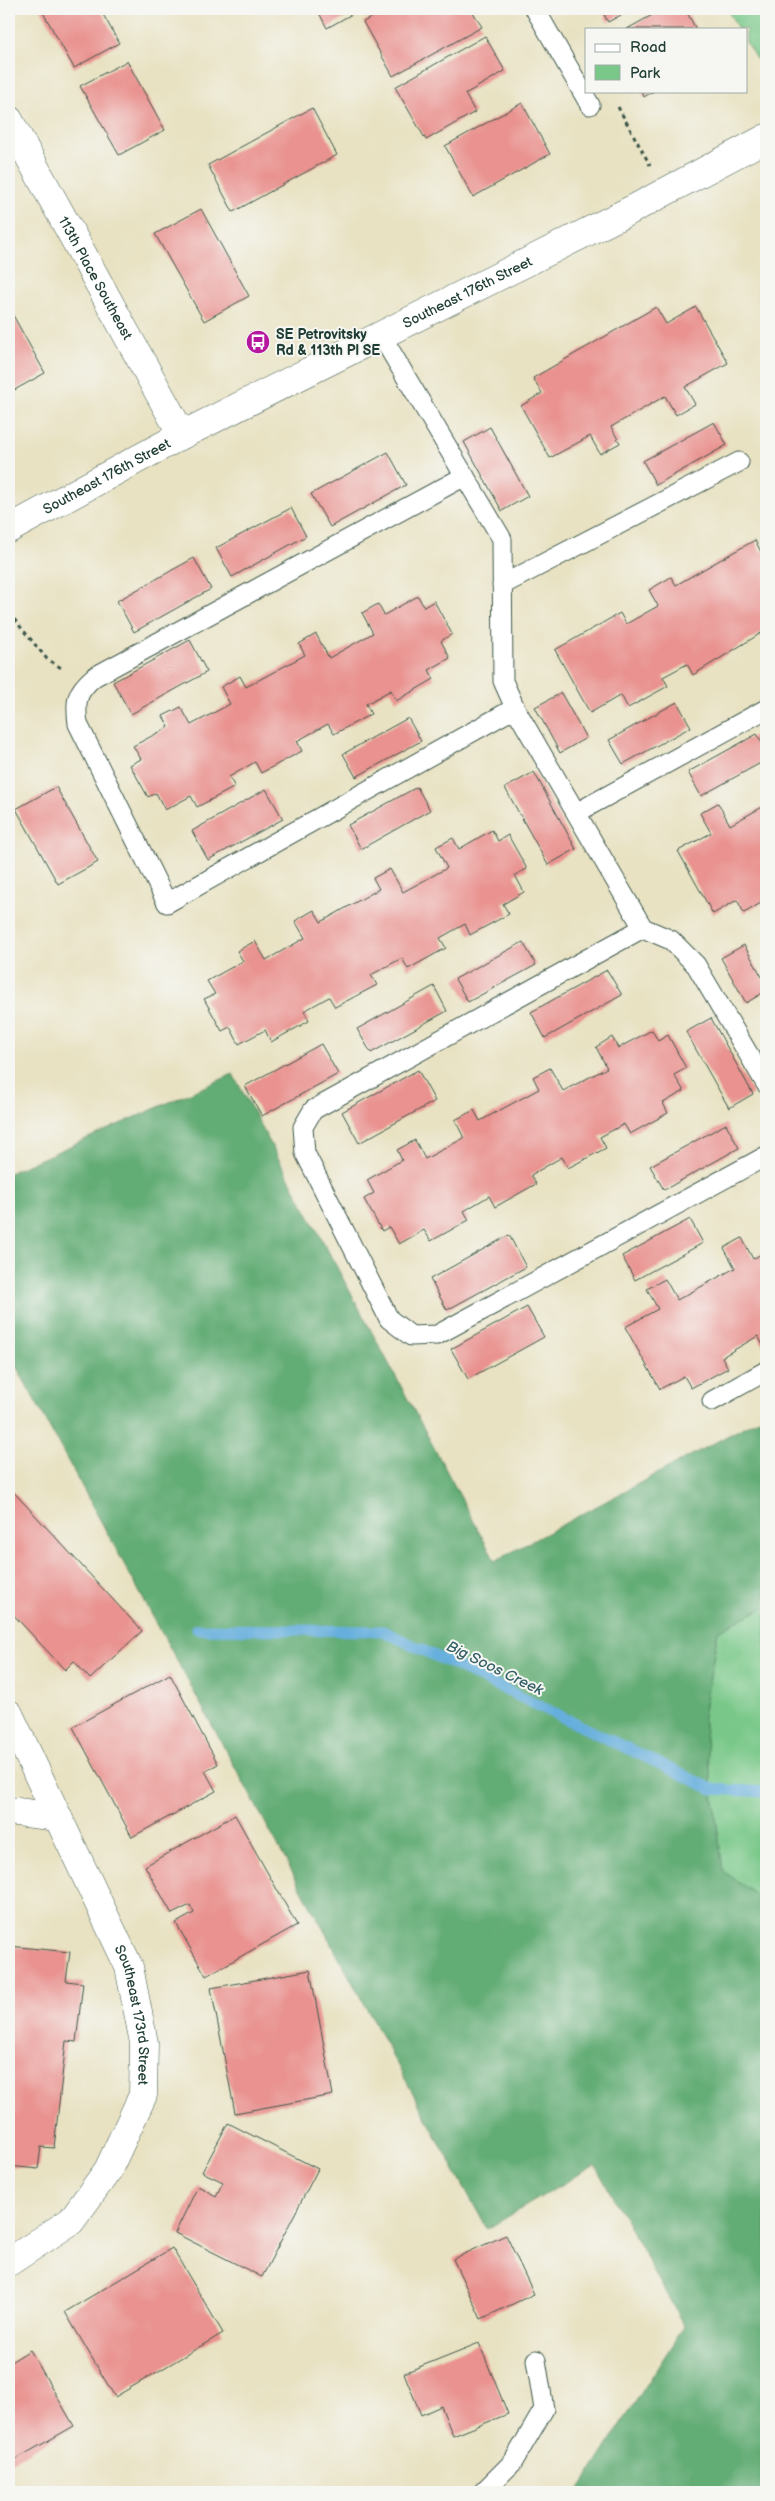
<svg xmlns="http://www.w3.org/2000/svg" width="775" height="2501" viewBox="0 0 775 2501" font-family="'Balsamiq Sans',sans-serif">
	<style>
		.green { fill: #79c889; stroke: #4c825e }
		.forest { fill: #62ac75; stroke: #407454 }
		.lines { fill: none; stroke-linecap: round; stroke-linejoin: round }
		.stream { stroke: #65aedd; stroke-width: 11 }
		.building { fill: #e9928f }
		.service-casing { stroke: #3d5649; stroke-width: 21 }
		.minor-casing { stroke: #3d5649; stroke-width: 29 }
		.secondary-casing { stroke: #3d5649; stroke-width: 29 }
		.path { stroke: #3d5649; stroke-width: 3; stroke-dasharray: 4 4; stroke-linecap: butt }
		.service { stroke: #fff; stroke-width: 19 }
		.minor { stroke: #fff; stroke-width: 28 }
		.secondary { stroke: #fff; stroke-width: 28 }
		.labels { text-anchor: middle; stroke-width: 4; stroke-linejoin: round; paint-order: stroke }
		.street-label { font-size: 14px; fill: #1f3d34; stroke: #f6f6f2 }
		.poi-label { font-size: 14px; font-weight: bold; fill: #1f3d34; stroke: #f6f6f2; text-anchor: start }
		.water-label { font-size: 15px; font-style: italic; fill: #345f67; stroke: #f6f6f2 }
	</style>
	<rect width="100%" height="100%" fill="#f6f6f2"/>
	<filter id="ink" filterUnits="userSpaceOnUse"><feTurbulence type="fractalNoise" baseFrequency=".02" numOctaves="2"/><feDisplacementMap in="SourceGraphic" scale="10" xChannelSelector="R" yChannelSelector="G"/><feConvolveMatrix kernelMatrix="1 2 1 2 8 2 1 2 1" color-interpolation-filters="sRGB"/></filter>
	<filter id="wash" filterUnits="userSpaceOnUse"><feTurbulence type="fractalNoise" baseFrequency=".0096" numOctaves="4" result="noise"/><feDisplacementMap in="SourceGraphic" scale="20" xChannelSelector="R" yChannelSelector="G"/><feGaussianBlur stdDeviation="1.12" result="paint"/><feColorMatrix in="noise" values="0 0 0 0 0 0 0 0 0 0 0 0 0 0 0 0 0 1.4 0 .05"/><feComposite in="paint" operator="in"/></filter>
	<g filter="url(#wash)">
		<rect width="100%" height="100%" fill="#e8e2c2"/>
		<!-- green -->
		<path class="green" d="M727 9H766V53L756 59 746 42V29H738Z
			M766 1606V1902L723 1871 703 1717 718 1631Z"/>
		<!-- forest -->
		<path class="forest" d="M233 1074 495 1561 766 1415V1606L718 1631 703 1717 723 1871 766 1902V2492H578L684 2326 595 2165 487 2229 9 1353V1173Z"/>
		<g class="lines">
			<!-- stream -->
			<path class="stream" d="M197 1629 383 1631 712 1789 766 1792"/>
		</g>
		<g id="blocks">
			<!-- building -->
			<path class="building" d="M41 9H100L119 43 74 68Z
				M317 9H361L327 28Z
				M387 9H471L482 27 393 76 363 22Z
				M601 9H632L608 22Z
				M663 9H685L696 29H627Z
				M485 36 505 71 465 94 475 112 426 140 395 87Z
				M127 61 165 130 119 155 80 86Z
				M641 91H654L644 97Z
				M522 103 550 154 473 197 445 146Z
				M312 108 337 155 233 212 208 165Z
				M201 209 249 296 204 321 155 234Z
				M656 307 666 324 696 307 728 363 685 387 695 404 676 415 665 396 611 427 620 443 600 454 590 436 550 458 521 406 542 393 533 378Z
				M9 308 45 373 9 393Z
				M714 422 727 445 656 485 643 461Z
				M490 427 528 496 502 511 464 442Z
				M388 452 406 485 330 527 311 494Z
				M291 508 306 536 232 577 216 548Z
				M755 540 761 552 766 549V630L693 675 687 664 663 677 668 686 628 708 621 695 590 713 555 650 620 613 626 624 658 606 649 590 671 577 676 585Z
				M194 558 211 589 134 632 117 601Z
				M418 596 424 607 434 601 452 634 441 641 450 658 429 670 434 679 396 701 391 690 366 704 371 714 334 734 328 724 297 741 302 751 261 773 255 762 229 777 235 787 197 807 191 796 165 810 156 793 148 797 130 765 141 759 133 746 169 727 163 716 181 707 191 725 230 704 221 687 240 676 246 687 305 655 299 644 316 634 329 658 373 633 362 613 378 604 384 615Z
				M190 640 207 672 131 714 113 682Z
				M561 693 586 738 560 753 535 707Z
				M677 702 691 727 623 764 609 740Z
				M408 718 421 741 356 777 343 754Z
				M757 734 766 750V760L701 796 688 772Z
				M534 772 576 849 548 865 505 788Z
				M56 787 98 862 58 884 16 809Z
				M417 787 430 810 361 849 348 825Z
				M266 789 283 819 208 860 192 831Z
				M718 803 730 825 766 805V900L744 913 737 900 713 914 678 851 711 833 700 813Z
				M492 830 498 841 508 835 527 869 515 875 524 892 503 904 509 914 470 935 465 924 440 938 446 948 408 969 402 958 371 975 377 985 335 1007 329 997 304 1011 309 1021 271 1042 265 1030 239 1044 230 1027 222 1031 204 999 215 994 207 981 243 961 237 951 255 941 266 960 305 938 295 921 314 910 321 922 379 889 373 878 390 869 403 892 447 868 436 847 453 838 459 849Z
				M523 942 536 965 468 1002 455 979Z
				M744 945 766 984V991L746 1003 721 958Z
				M607 970 622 995 545 1038 531 1012Z
				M434 986 447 1011 371 1053 357 1029Z
				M711 1018 753 1094 729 1108 686 1032Z
				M652 1030 658 1041 668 1035 686 1068 674 1075 684 1091 663 1103 668 1113 630 1134 624 1124 600 1137 606 1148 568 1168 562 1157 531 1175 536 1184 495 1207 489 1196 464 1211 469 1220 431 1241 424 1230 399 1244 389 1227 382 1231 364 1199 374 1193 367 1180 402 1160 397 1150 415 1140 425 1159 464 1138 455 1120 474 1110 480 1121 539 1089 533 1077 550 1068 563 1091 607 1068 596 1047 612 1037 618 1048Z
				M321 1044 338 1074 262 1116 245 1086Z
				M418 1070 435 1101 359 1143 342 1112Z
				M726 1124 739 1148 664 1190 650 1166Z
				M690 1219 703 1243 635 1280 622 1256Z
				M509 1235 526 1267 447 1310 430 1279Z
				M742 1238 753 1259 766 1251V1348L765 1349 758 1336 722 1357 728 1368 691 1388 684 1376 660 1389 625 1327 658 1309 647 1289 665 1279 677 1300 735 1268 724 1248Z
				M527 1307 544 1337 468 1379 451 1349Z
				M9 1487 142 1631 90 1679 74 1661 65 1670 9 1610Z
				M170 1674 218 1764 205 1771 216 1791 132 1837 73 1727Z
				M235 1815 297 1925 206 1976 176 1923 194 1913 190 1905 172 1914 145 1866Z
				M9 1946 70 1952 66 1981 83 1983 76 2042 66 2041 54 2148 41 2147 38 2169 9 2166Z
				M310 1970 333 2095 235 2113 211 1988Z
				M228 2123 318 2169 262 2277 175 2233 198 2186 216 2196 223 2182 202 2172Z
				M506 2235 534 2294 481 2319 453 2259Z
				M172 2248 223 2333 115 2397 65 2312Z
				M479 2343 508 2414 453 2436 441 2406 421 2415 404 2373Z
				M30 2350 74 2426 9 2463V2363Z"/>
		</g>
	</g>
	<g filter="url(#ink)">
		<use href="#blocks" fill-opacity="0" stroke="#3d5649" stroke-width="1"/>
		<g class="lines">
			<!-- service casing -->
			<g class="service-casing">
				<path id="service" d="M535 9 590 105
					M381 335 502 539 503 681 515 708 643 928 671 940 696 965 766 1084
					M465 476 94 677C76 692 75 701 78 724L167 903 515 708
					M502 585 739 462
					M576 813 766 709
					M643 928 313 1110 303 1127 305 1153 389 1319 411 1336 437 1335 766 1156
					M712 1401 766 1371
					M483 2492 513 2462 544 2409 536 2360"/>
			</g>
			<!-- minor casing -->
			<g class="minor-casing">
				<g id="minor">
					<path id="s1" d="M9 120 182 435"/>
					<path id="s2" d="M9 1714 129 1967 144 2043 143 2095 108 2170 71 2221 9 2262"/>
					<path d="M9 1811 58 1817"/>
				</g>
			</g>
			<!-- secondary casing -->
			<g class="secondary-casing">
				<g id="secondary">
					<path id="s3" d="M9 529 182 435 633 209 766 138"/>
				</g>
			</g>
			<!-- path -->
			<path class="path" d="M618 107 650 165
				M9 613 47 659 63 669"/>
			<!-- service -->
			<use href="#service" class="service"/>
			<!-- minor -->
			<use href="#minor" class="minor"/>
			<!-- secondary -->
			<use href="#secondary" class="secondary"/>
		</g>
	</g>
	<!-- icons -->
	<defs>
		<g id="bus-disc" transform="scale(1.25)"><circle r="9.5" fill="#b5179e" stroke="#f6f6f2"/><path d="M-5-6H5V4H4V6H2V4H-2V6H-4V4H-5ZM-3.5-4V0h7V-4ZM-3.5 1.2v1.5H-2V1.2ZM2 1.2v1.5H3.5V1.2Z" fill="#fff"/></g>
	</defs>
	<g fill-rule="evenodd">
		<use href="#bus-disc" x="258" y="342"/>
	</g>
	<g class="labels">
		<!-- street labels -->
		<g class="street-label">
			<text dy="5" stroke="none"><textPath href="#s1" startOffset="180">113th Place Southeast</textPath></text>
			<text dy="5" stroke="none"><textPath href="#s3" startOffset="516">Southeast 176th Street</textPath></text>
			<text dy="5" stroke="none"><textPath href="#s3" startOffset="111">Southeast 176th Street</textPath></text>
			<text dy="5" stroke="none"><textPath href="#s2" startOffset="328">Southeast 173rd Street</textPath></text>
		</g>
		<!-- poi labels -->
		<g class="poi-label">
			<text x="276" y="339">SE Petrovitsky<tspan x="276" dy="16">Rd &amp; 113th Pl SE</tspan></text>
		</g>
		<!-- water labels -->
		<g class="water-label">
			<text transform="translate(495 1668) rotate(26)" y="5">Big Soos Creek</text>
		</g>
	</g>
	<!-- margin -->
	<rect width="775" height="2501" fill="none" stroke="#f6f6f2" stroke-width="30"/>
	<!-- legend -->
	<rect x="585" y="28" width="162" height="65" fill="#f6f6f2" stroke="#a0aca6"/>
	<rect x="595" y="44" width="25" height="8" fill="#ffffff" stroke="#a0aca6"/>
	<text x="630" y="52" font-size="15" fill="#1f3d34">Road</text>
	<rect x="595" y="65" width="25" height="15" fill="#79c889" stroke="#a0aca6"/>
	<text x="630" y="78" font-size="15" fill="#1f3d34">Park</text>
</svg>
